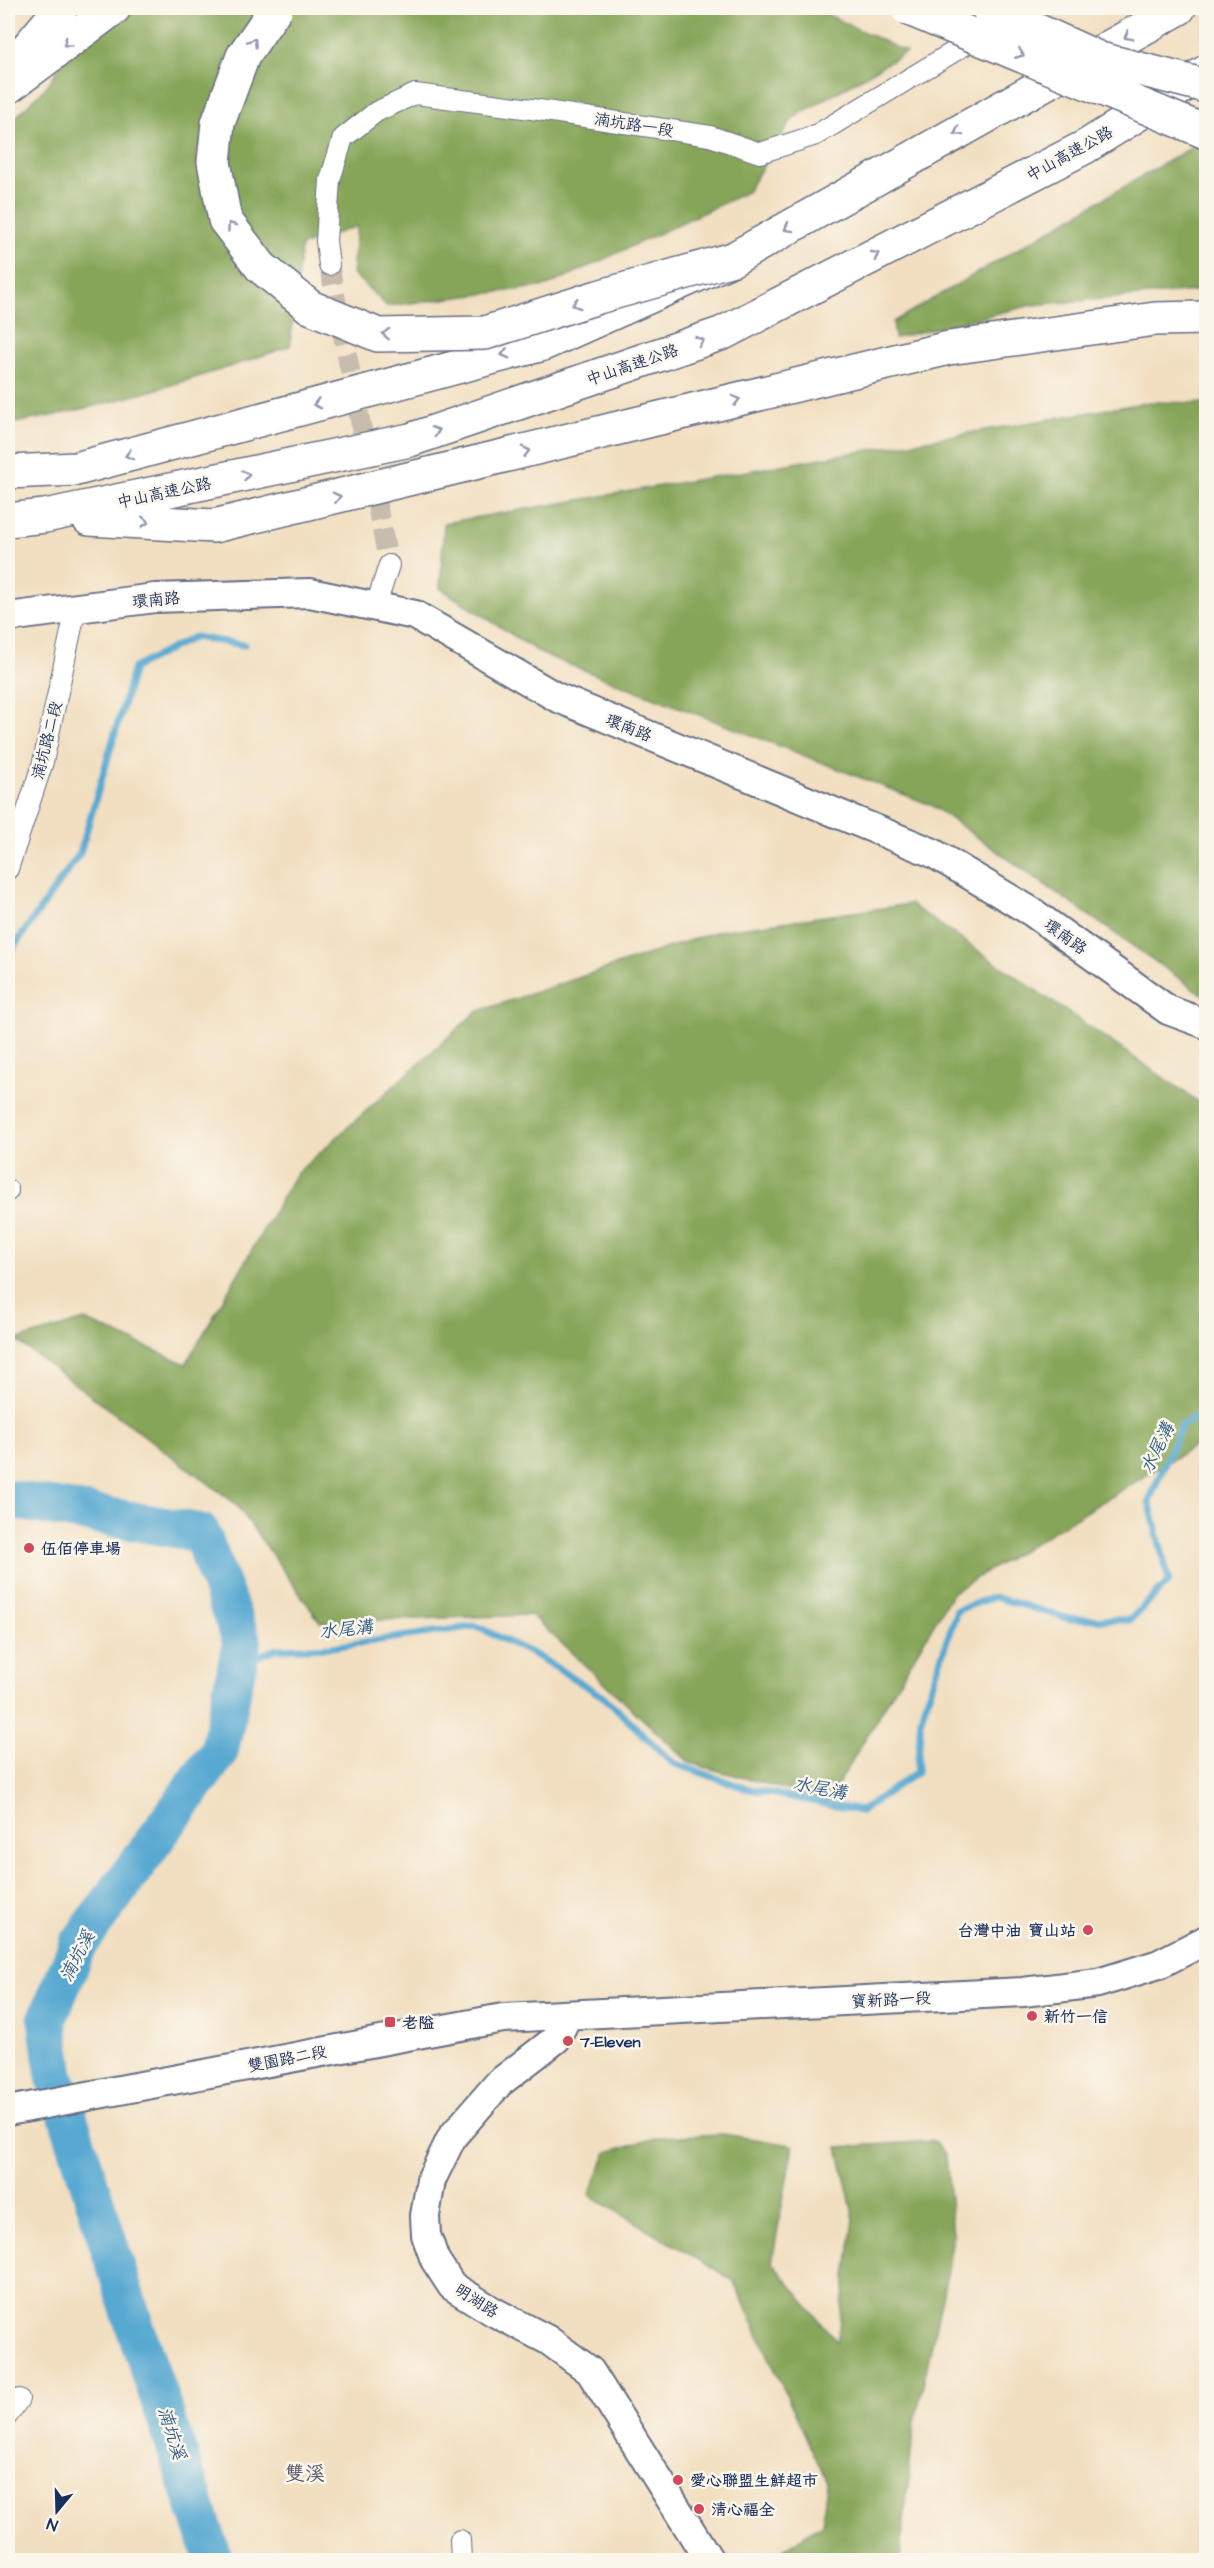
<svg xmlns="http://www.w3.org/2000/svg" width="1214" height="2568" viewBox="0 0 1214 2568" font-family="'Architects Daughter','LXGW WenKai TC',sans-serif">
	<style>
		.forest { fill: #86a559; stroke: #506a5c; stroke-width: 1.5 }
		.lines { fill: none; stroke-linecap: round; stroke-linejoin: round }
		.stream { stroke: #58a9d2; stroke-width: 7 }
		.river { stroke: #58a9d2; stroke-width: 39 }
		.street-tunnel { stroke: #c7bcad; stroke-width: 20; stroke-dasharray: 20 10; stroke-linecap: butt }
		.street-casing { stroke: #666d81; stroke-width: 22 }
		.secondary-casing { stroke: #666d81; stroke-width: 32 }
		.highway-casing { stroke: #666d81; stroke-width: 36 }
		.street { stroke: #fff; stroke-width: 20 }
		.secondary { stroke: #fff; stroke-width: 28 }
		.highway { stroke: #fff; stroke-width: 33 }
		.highway-bridge-casing { stroke: #666d81; stroke-width: 36; stroke-linecap: butt }
		.highway-bridge { stroke: #fff; stroke-width: 33 }
		.oneway { stroke: #8d97ae }
		.poi-dot { fill: #d1495b; stroke: #fbf7ec; stroke-width: 2 }
		.labels { text-anchor: middle; stroke-width: 5; stroke-linejoin: round; paint-order: stroke }
		.street-label { font-size: 16px; fill: #1b2f5e; stroke: #fbf7ec }
		.poi-label { font-size: 16px; font-weight: bold; fill: #1b2f5e; stroke: #fbf7ec; text-anchor: start }
		.water-label { font-size: 18px; font-style: italic; fill: #305a87; stroke: #fbf7ec }
		.quarter-label { font-size: 20px; fill: #58556c; stroke: #fbf7ec }
	</style>
	<rect width="100%" height="100%" fill="#fbf7ec"/>
	<filter id="ink" filterUnits="userSpaceOnUse"><feTurbulence type="fractalNoise" baseFrequency=".0167" numOctaves="2"/><feDisplacementMap in="SourceGraphic" scale="12" xChannelSelector="R" yChannelSelector="G"/><feConvolveMatrix kernelMatrix="1 2 1 2 8 2 1 2 1" color-interpolation-filters="sRGB"/></filter>
	<filter id="wash" filterUnits="userSpaceOnUse"><feTurbulence type="fractalNoise" baseFrequency=".008" numOctaves="4" result="noise"/><feDisplacementMap in="SourceGraphic" scale="24" xChannelSelector="R" yChannelSelector="G"/><feGaussianBlur stdDeviation="1.35" result="paint"/><feColorMatrix in="noise" values="0 0 0 0 0 0 0 0 0 0 0 0 0 0 0 0 0 1.4 0 .05"/><feComposite in="paint" operator="in"/></filter>
	<g filter="url(#wash)">
		<rect width="100%" height="100%" fill="#f2dfc1"/>
		<!-- forest -->
		<path class="forest" d="M98 8H814L906 52 793 118 747 192 547 286 387 306 352 273 357 226 301 246 290 346C200 378 101 409 8 424V125L47 86Z
			M1206 136V290L1032 305 895 338 893 322 1187 150Z
			M1149 402 1206 403V997L931 805 542 654 440 588 444 523Z
			M910 904 1206 1107V1439L953 1592 828 1801 690 1763 531 1615 320 1622 236 1504 16 1340 85 1320 186 1364 295 1175 476 1012 718 931Z
			M723 2134 793 2145 772 2262 837 2342 854 2219 838 2147 935 2141 946 2155 953 2235 948 2270 914 2426 900 2560H767L822 2524 827 2482 733 2280 589 2195 607 2152 658 2137Z"/>
		<g class="lines">
			<!-- stream -->
			<path class="stream" d="M8 955 80 853 134 668 194 637 244 645
				M237 1665 276 1649 332 1647 476 1626 537 1656 604 1697 673 1763 745 1788 861 1811 917 1772 921 1718 957 1610 994 1597 1070 1619 1130 1620 1169 1581 1149 1501 1181 1426 1206 1410"/>
			<!-- river -->
			<path class="river" d="M8 1499 201 1533 242 1642 219 1752 78 1945 47 2020 55 2076 134 2324 214 2560"/>
		</g>
	</g>
	<g filter="url(#ink)">
		<g class="lines">
			<!-- street-tunnel -->
			<path class="street-tunnel" d="M329 265 389 565"/>
			<!-- street casing -->
			<g class="street-casing">
				<path id="street" d="M329 265 326 241 330 180 343 138 376 112 415 94 539 110 710 136 760 153 816 135 983 34
					M376 605 389 565
					M8 869 43 762 76 608
					M8 1190V1191
					M8 2415 19 2399
					M460 2540 461 2560"/>
			</g>
			<!-- secondary casing -->
			<g class="secondary-casing">
				<path id="secondary" d="M8 617 155 598 310 593 415 615 556 697 933 853 1032 912 1168 1010 1206 1024
					M567 2016 556 2039 499 2083 452 2137 431 2180 425 2216 426 2235 435 2260 452 2286 494 2312 548 2340 590 2371 709 2560
					M8 2111 503 2018 1023 1992 1098 1983 1159 1964 1206 1940"/>
			</g>
			<!-- highway casing -->
			<g class="highway-casing">
				<path id="highway" d="M8 71 61 8
					M8 87 114 8
					M8 472 76 469 543 344 733 259 1179 8
					M89 519 214 526 949 348 1155 319 1206 318
					M8 520 45 516 410 440 723 333 1085 147 1206 72"/>
			</g>
			<!-- street -->
			<use href="#street" class="street"/>
			<!-- secondary -->
			<use href="#secondary" class="secondary"/>
			<!-- highway -->
			<use href="#highway" class="highway"/>
			<!-- highway-bridge casing -->
			<g class="highway-bridge-casing">
				<path id="highway-bridge" d="M276 8 243 56 218 123 214 162 225 220 261 267 310 307 378 335 485 333 598 297 733 259
					M907 8 1206 132
					M988 8 1100 59 1206 86"/>
			</g>
			<!-- highway-bridge -->
			<use href="#highway-bridge" class="highway-bridge"/>
		</g>
		<!-- one-way arrows -->
		<defs><path id="oneway-chevron" d="M-2-3.5L2.5 0L-2 3.5" fill="none" stroke-width="1.6" stroke-linecap="round" stroke-linejoin="round" transform="scale(1.5)"/></defs>
		<g class="oneway">
			<use href="#oneway-chevron" transform="translate(1128 36) rotate(151)"/>
			<use href="#oneway-chevron" transform="translate(253 42) rotate(-56)"/>
			<use href="#oneway-chevron" transform="translate(67 43) rotate(143)"/>
			<use href="#oneway-chevron" transform="translate(1020 54) rotate(22)"/>
			<use href="#oneway-chevron" transform="translate(958 132) rotate(151)"/>
			<use href="#oneway-chevron" transform="translate(231 226) rotate(-125)"/>
			<use href="#oneway-chevron" transform="translate(788 228) rotate(151)"/>
			<use href="#oneway-chevron" transform="translate(875 255) rotate(-27)"/>
			<use href="#oneway-chevron" transform="translate(576 304) rotate(162)"/>
			<use href="#oneway-chevron" transform="translate(386 334) rotate(-178)"/>
			<use href="#oneway-chevron" transform="translate(700 341) rotate(-19)"/>
			<use href="#oneway-chevron" transform="translate(505 354) rotate(165)"/>
			<use href="#oneway-chevron" transform="translate(736 400) rotate(-14)"/>
			<use href="#oneway-chevron" transform="translate(317 404) rotate(165)"/>
			<use href="#oneway-chevron" transform="translate(436 431) rotate(-19)"/>
			<use href="#oneway-chevron" transform="translate(526 451) rotate(-14)"/>
			<use href="#oneway-chevron" transform="translate(129 455) rotate(165)"/>
			<use href="#oneway-chevron" transform="translate(246 475) rotate(-12)"/>
			<use href="#oneway-chevron" transform="translate(337 497) rotate(-14)"/>
			<use href="#oneway-chevron" transform="translate(145 522) rotate(3)"/>
		</g>
	</g>
	<!-- markers -->
	<g class="poi-dot">
		<circle cx="29" cy="1548" r="6"/>
		<circle cx="1088" cy="1930" r="6"/>
		<circle cx="1032" cy="2016" r="6"/>
		<rect x="384" y="2016" width="12" height="12" rx="3"/>
		<circle cx="568" cy="2041" r="6"/>
		<circle cx="678" cy="2480" r="6"/>
		<circle cx="699" cy="2509" r="6"/>
	</g>
	<g class="labels">
		<!-- street labels -->
		<g class="street-label">
			<text transform="translate(634 124) rotate(9)" y="6">湳坑路一段</text>
			<text transform="translate(1069 153) rotate(-29)" y="6">中山高速公路</text>
			<text transform="translate(632 364) rotate(-19)" y="6">中山高速公路</text>
			<text transform="translate(164 492) rotate(-12)" y="6">中山高速公路</text>
			<text transform="translate(156 599) rotate(-5)" y="6">環南路</text>
			<text transform="translate(629 727) rotate(22)" y="6">環南路</text>
			<text transform="translate(46 740) rotate(-76)" y="6">湳坑路二段</text>
			<text transform="translate(1066 936) rotate(36)" y="6">環南路</text>
			<text transform="translate(891 1999) rotate(-3)" y="6">寶新路一段</text>
			<text transform="translate(287 2058) rotate(-11)" y="6">雙園路二段</text>
			<text transform="translate(477 2300) rotate(33)" y="6">明湖路</text>
		</g>
		<!-- poi labels -->
		<g class="poi-label">
			<text x="41" y="1554">伍佰停車場</text>
			<text x="1076" y="1936" text-anchor="end">台灣中油 寶山站</text>
			<text x="1044" y="2022">新竹一信</text>
			<text x="402" y="2028">老隘</text>
			<text x="580" y="2047">7-Eleven</text>
			<text x="690" y="2486">愛心聯盟生鮮超市</text>
			<text x="711" y="2515">清心福全</text>
		</g>
		<!-- water labels -->
		<g class="water-label">
			<text transform="translate(1157 1448) rotate(-64)" y="6">水尾溝</text>
			<text transform="translate(346 1629) rotate(-6)" y="6">水尾溝</text>
			<text transform="translate(820 1788) rotate(11)" y="6">水尾溝</text>
			<text transform="translate(77 1956) rotate(-63)" y="6">湳坑溪</text>
			<text transform="translate(172 2433) rotate(72)" y="6">湳坑溪</text>
		</g>
		<!-- quarter labels -->
		<g class="quarter-label">
			<text x="305" y="2480">雙溪</text>
		</g>
	</g>
	<!-- margin -->
	<rect width="1214" height="2568" fill="none" stroke="#fbf7ec" stroke-width="30"/>
	<!-- north arrow -->
	<g transform="translate(57 2511) rotate(199)" stroke="#fbf7ec" stroke-width="4.5" paint-order="stroke">
	<path d="M0-4.5L10 22L0 15L-10 22Z" fill="#1b2f5e"/>
	<text y="-9" font-size="16" font-weight="bold" text-anchor="middle" fill="#1b2f5e">N</text>
	</g>
</svg>
